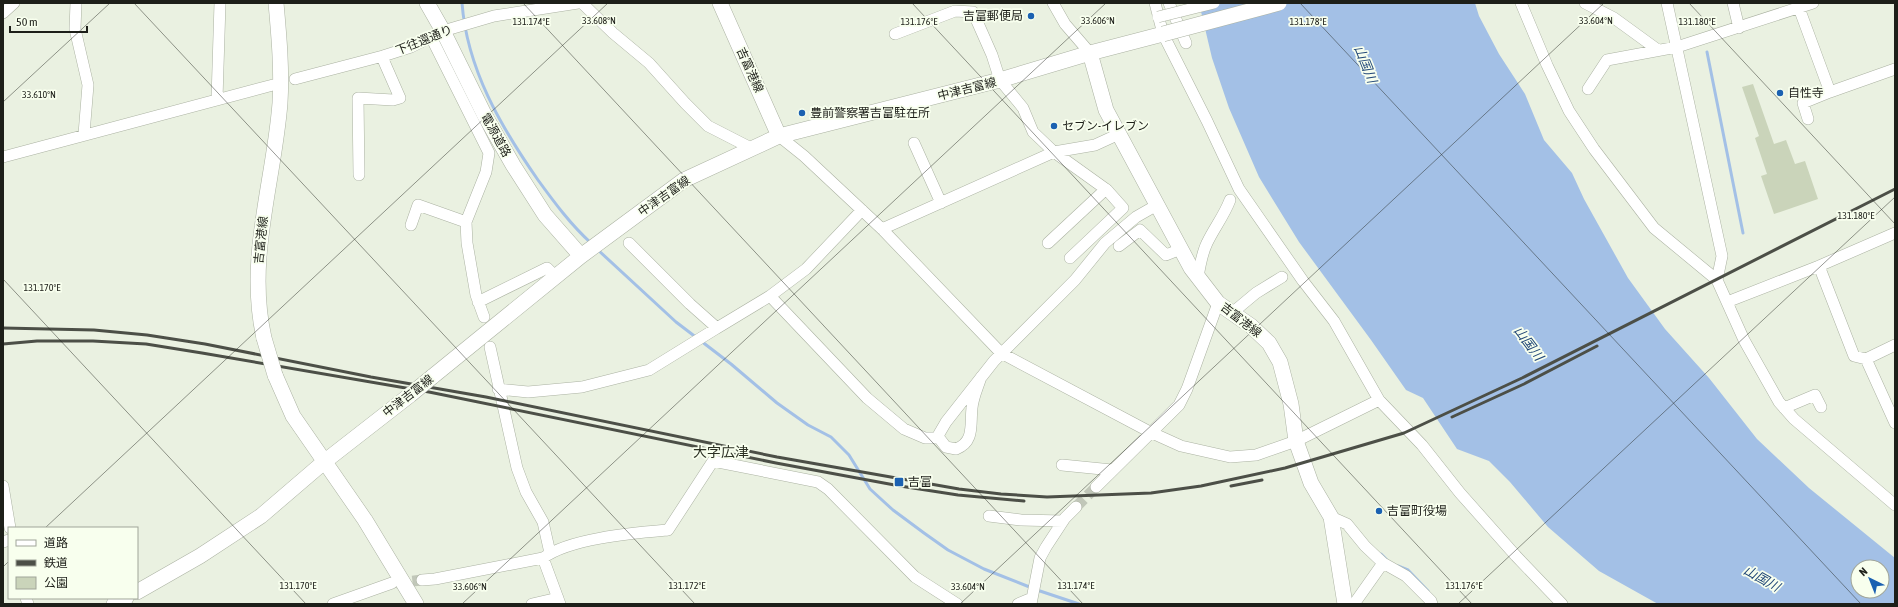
<svg xmlns="http://www.w3.org/2000/svg" width="1898" height="607" viewBox="0 0 1898 607" font-family="'Asap Condensed','Noto Sans JP',sans-serif">
	<style>
		.green { fill: #cad4ba }
		.water { fill: #a3c0e6; fill-rule: evenodd }
		.lines { fill: none; stroke-linecap: round; stroke-linejoin: round }
		.stream { stroke: #a3c0e6; stroke-width: 3 }
		.street-tunnel { stroke: #c1c7b9; stroke-width: 11; stroke-dasharray: 11 5.5; stroke-linecap: butt }
		.street-casing { stroke: #abb2a2; stroke-width: 12 }
		.secondary-casing { stroke: #abb2a2; stroke-width: 16 }
		.street { stroke: #fff; stroke-width: 11 }
		.secondary { stroke: #fff; stroke-width: 15 }
		.rail { stroke: #4c4f47; stroke-width: 3 }
		.street-bridge-casing { stroke: #abb2a2; stroke-width: 12; stroke-linecap: butt }
		.secondary-bridge-casing { stroke: #abb2a2; stroke-width: 16; stroke-linecap: butt }
		.street-bridge { stroke: #fff; stroke-width: 11 }
		.secondary-bridge { stroke: #fff; stroke-width: 15 }
		.ticks { fill: none; stroke: #1d1f19; stroke-width: 1; stroke-opacity: 0.45 }
		.poi-dot { fill: #1b61b1; stroke: #f8ffee; stroke-width: 1.5 }
		.labels { text-anchor: middle; stroke-width: 3.5; stroke-linejoin: round; paint-order: stroke }
		.poi-label { font-size: 12px; fill: #1d1f19; stroke: #f8ffee; text-anchor: start }
		.street-label { font-size: 12px; fill: #1d1f19; stroke: #f8ffee }
		.water-label { font-size: 13px; font-style: italic; fill: #224878; stroke: #f8ffee }
		.quarter-label { font-size: 14px; fill: #2b3023; stroke: #f8ffee }
		.ticks-label { font-size: 10px; text-anchor: middle; fill: #1d1f19; stroke: #f8ffee; stroke-width: 3.5; stroke-linejoin: round; paint-order: stroke }
	</style>
	<rect width="100%" height="100%" fill="#eaf1e1"/>
	<!-- green -->
	<path class="green" d="M1753 84 1774 144 1786 140 1795 164 1805 161 1818 199 1774 214 1761 176 1767 174 1755 138 1759 136 1742 87Z"/>
	<!-- water -->
	<path class="water" d="M1199 3H1475L1479 16 1499 54 1525 94 1544 140 1572 173 1584 199 1628 278 1665 329 1709 378 1757 439 1809 488 1895 558V604H1658L1599 571 1548 527 1510 482 1489 461 1457 449 1423 398 1406 390 1371 340 1299 242 1259 177 1229 108 1212 58ZM1858 567H1882V591H1858Z"/>
	<g class="lines">
		<!-- stream -->
		<path class="stream" d="M462 3C467 69 501 127 538 180 554 202 571 225 591 243
			M1707 52 1743 233
			M598 250 676 322 697 338
			M701 341 731 364 777 403 808 425 831 437 849 455 870 489 893 510 924 533 948 550 984 569 1032 588
			M1381 554 1386 559
			M1398 566 1408 570 1428 591
			M1037 590 1079 604"/>
		<!-- street-tunnel -->
		<path class="street-tunnel" d="M1076 507 1096 487
			M396 583 422 580"/>
		<!-- street casing -->
		<g class="street-casing">
			<path id="street" d="M76 3 75 29 88 85 84 134
				M582 3 613 33 649 63 685 103 708 126 751 148
				M1053 3 1065 24 1090 53
				M1155 3 1163 34 1207 121 1239 189 1303 281 1334 321 1379 400 1422 445 1460 493 1516 556 1562 604
				M1169 3 1186 43
				M1521 3 1547 65 1569 111 1594 149 1654 228 1717 280 1744 340 1779 402 1794 419 1895 505
				M1585 3 1614 18 1658 50
				M1667 3 1722 256 1717 280
				M1733 3 1739 28
				M1799 8 1830 92 1895 69
				M3 13 14 3
				M895 34 955 11 973 12 992 55 1000 80 1023 108 1033 132 1054 152 1107 190 1123 208 1070 258
				M431 37 489 153 486 172 466 222 467 243 476 295 484 317
				M295 79 383 56 411 47 443 31 494 16 578 3
				M1588 89 1607 60 1677 47 1813 3
				M217 99 220 3
				M1808 119 1803 103 1830 92
				M779 136 804 156 882 229 1001 353 1150 432 1181 446 1230 457 1256 455 1296 441 1379 400
				M914 143 941 203
				M3 157 273 85
				M359 175 358 98 393 100 400 98 382 57
				M862 210 806 269 770 296 867 398 904 429 925 438H939
				M411 225 418 205 466 222
				M882 229 1054 152 1095 145 1119 134
				M629 243 690 304 717 328 770 296
				M1048 243 1106 189
				M1119 246 1140 230 1166 255 1181 249
				M1819 266 1854 356 1866 359 1895 345
				M1198 277C1200 265 1202 253 1207 243 1214 228 1224 216 1230 200
				M478 302 547 268 556 277
				M1727 302 1819 266 1895 233
				M1232 313 1256 293 1282 277
				M490 347 517 468 526 492 543 522 550 553
				M1866 359 1895 423
				M981 377C978 387 973 397 972 408 970 424 975 442 956 449L946 447 939 438V434L946 422 994 361 1075 280 1105 243 1136 217 1157 205
				M498 389 528 392 582 387 649 370 717 328
				M1784 408 1815 395 1821 407
				M1062 465 1112 470
				M3 486 10 528
				M1096 487 1179 405 1187 389 1218 303
				M989 516 1021 520 1063 521
				M1331 517 1347 524 1365 546 1383 563 1406 576 1431 601 1432 604
				M3 542 9 540
				M543 558 560 604
				M422 580 435 579 543 558C570 538 634 533 668 530L713 461 818 482 828 489 915 577 957 604
				M26 598 28 604
				M333 604 392 583
				M532 604 558 598
				M1018 604 1032 598
				M1031 604 1040 558 1046 547 1065 518 1076 507
				M1354 604 1383 563"/>
		</g>
		<!-- secondary casing -->
		<g class="secondary-casing">
			<path id="secondary" d="M427 3 443 31 484 114 513 165 545 215 581 256
				M720 3 779 136
				M1090 53 1106 110 1191 268 1218 303 1251 326 1269 343 1280 362 1291 404 1296 441 1311 483 1331 517 1345 604
				M264 338C246 258 274 182 280 103 282 70 279 36 276 3
				M275 375 293 416 365 520 416 604
				M432 377 581 256 684 180 779 136 1000 80 1090 53 1163 34
				M137 592 200 556 261 516 324 462 410 395
				M114 604 126 598"/>
		</g>
		<!-- street -->
		<use href="#street" class="street"/>
		<!-- secondary -->
		<use href="#secondary" class="secondary"/>
		<!-- rail -->
		<path class="rail" d="M3 328 94 330 147 335 205 344 371 377 486 397 777 457 959 489 1001 494 1047 497 1151 493 1201 486 1285 468 1404 433 1522 378 1895 189
			M3 344 37 341H93L146 344 202 353 429 392 776 463 900 486 958 495 1024 501
			M1452 417 1524 384 1597 346
			M1231 486 1262 480"/>
		<!-- street-bridge casing -->
		<g class="street-bridge-casing">
			<path id="street-bridge" d="M1158 17 1214 3"/>
		</g>
		<!-- secondary-bridge casing -->
		<g class="secondary-bridge-casing">
			<path id="secondary-bridge" d="M1163 34 1279 3
				M264 338 275 375
				M410 395 432 377"/>
		</g>
		<!-- street-bridge -->
		<use href="#street-bridge" class="street-bridge"/>
		<!-- secondary-bridge -->
		<use href="#secondary-bridge" class="secondary-bridge"/>
	</g>
	<!-- ticks -->
	<path class="ticks" d="M134 3 695 604M523 3 1083 604M912 3 1472 604M1300 3 1861 604M1689 3 1895 224M3 102 110 3M3 279 306 604M45 528 608 3M3 567 9 561M462 604 1106 3M960 604 1604 3M1458 604 1895 197"/>
	<!-- markers -->
	<g class="poi-dot">
		<circle cx="1031" cy="16" r="4"/>
		<circle cx="1780" cy="93" r="4"/>
		<circle cx="802" cy="113" r="4"/>
		<circle cx="1054" cy="126" r="4"/>
		<rect x="894" y="477" width="10" height="10" rx="2"/>
		<circle cx="1379" cy="511" r="4"/>
	</g>
	<g class="labels">
		<!-- poi labels -->
		<g class="poi-label">
			<text x="1023" y="20" text-anchor="end">吉富郵便局</text>
			<text x="1788" y="97">自性寺</text>
			<text x="810" y="117">豊前警察署吉富駐在所</text>
			<text x="1062" y="130">セブン-イレブン</text>
			<text x="908" y="486">吉富</text>
			<text x="1387" y="515">吉富町役場</text>
		</g>
		<!-- street labels -->
		<g class="street-label">
			<text transform="translate(424 40) rotate(-22)" y="4">下往還通り</text>
			<text transform="translate(750 70) rotate(66)" y="4">吉富港線</text>
			<text transform="translate(967 89) rotate(-14)" y="4">中津吉富線</text>
			<text transform="translate(496 135) rotate(61)" y="4">電源道路</text>
			<text transform="translate(664 196) rotate(-35)" y="4">中津吉富線</text>
			<text transform="translate(261 240) rotate(-84)" y="4">吉富港線</text>
			<text transform="translate(1241 320) rotate(38)" y="4">吉富港線</text>
			<text transform="translate(408 396) rotate(-38)" y="4">中津吉富線</text>
		</g>
		<!-- water labels -->
		<g class="water-label">
			<text transform="translate(1366 64) rotate(68)" y="5">山国川</text>
			<text transform="translate(1529 343) rotate(53)" y="5">山国川</text>
			<text transform="translate(1762 578) rotate(29)" y="5">山国川</text>
		</g>
		<!-- quarter labels -->
		<g class="quarter-label">
			<text x="721" y="457">大字広津</text>
		</g>
	</g>
	<g class="ticks-label">
		<text x="599" y="24">33.608°N</text>
		<text x="1098" y="24">33.606°N</text>
		<text x="1596" y="24">33.604°N</text>
		<text x="531" y="25">131.174°E</text>
		<text x="919" y="25">131.176°E</text>
		<text x="1308" y="25">131.178°E</text>
		<text x="1697" y="25">131.180°E</text>
		<text x="39" y="98">33.610°N</text>
		<text x="1856" y="219">131.180°E</text>
		<text x="42" y="291">131.170°E</text>
		<text x="298" y="589">131.170°E</text>
		<text x="687" y="589">131.172°E</text>
		<text x="1076" y="589">131.174°E</text>
		<text x="1464" y="589">131.176°E</text>
		<text x="470" y="590">33.606°N</text>
		<text x="968" y="590">33.604°N</text>
	</g>
	<!-- border -->
	<rect width="1898" height="607" fill="none" stroke="#1d1f19" stroke-width="8"/>
	<!-- legend -->
	<rect x="8" y="527" width="130" height="72" fill="#f8ffee" stroke="#a0a599"/>
	<rect x="16" y="540" width="20" height="6" fill="#ffffff" stroke="#a0a599"/>
	<text x="44" y="547" font-size="12" fill="#1d1f19">道路</text>
	<rect x="16" y="560" width="20" height="6" fill="#4c4f47" stroke="#a0a599"/>
	<text x="44" y="567" font-size="12" fill="#1d1f19">鉄道</text>
	<rect x="16" y="577" width="20" height="12" fill="#cad4ba" stroke="#a0a599"/>
	<text x="44" y="587" font-size="12" fill="#1d1f19">公園</text>
	<!-- north arrow -->
	<g transform="translate(1870 579) rotate(317)"><circle r="19" fill="#f8ffee" stroke="#a0a599"/>
	<path d="M0-3L7 15L0 10L-7 15Z" fill="#1b61b1"/>
	<text y="-6" font-size="11" font-weight="bold" text-anchor="middle" fill="#1d1f19">N</text>
	</g>
	<!-- scale -->
	<path d="M10 26v6h77v-6" fill="none" stroke="#1d1f19" stroke-width="2"/>
	<text x="16" y="26" font-size="12" fill="#1d1f19" stroke="#f8ffee" stroke-width="3" paint-order="stroke">50 m</text>
</svg>
